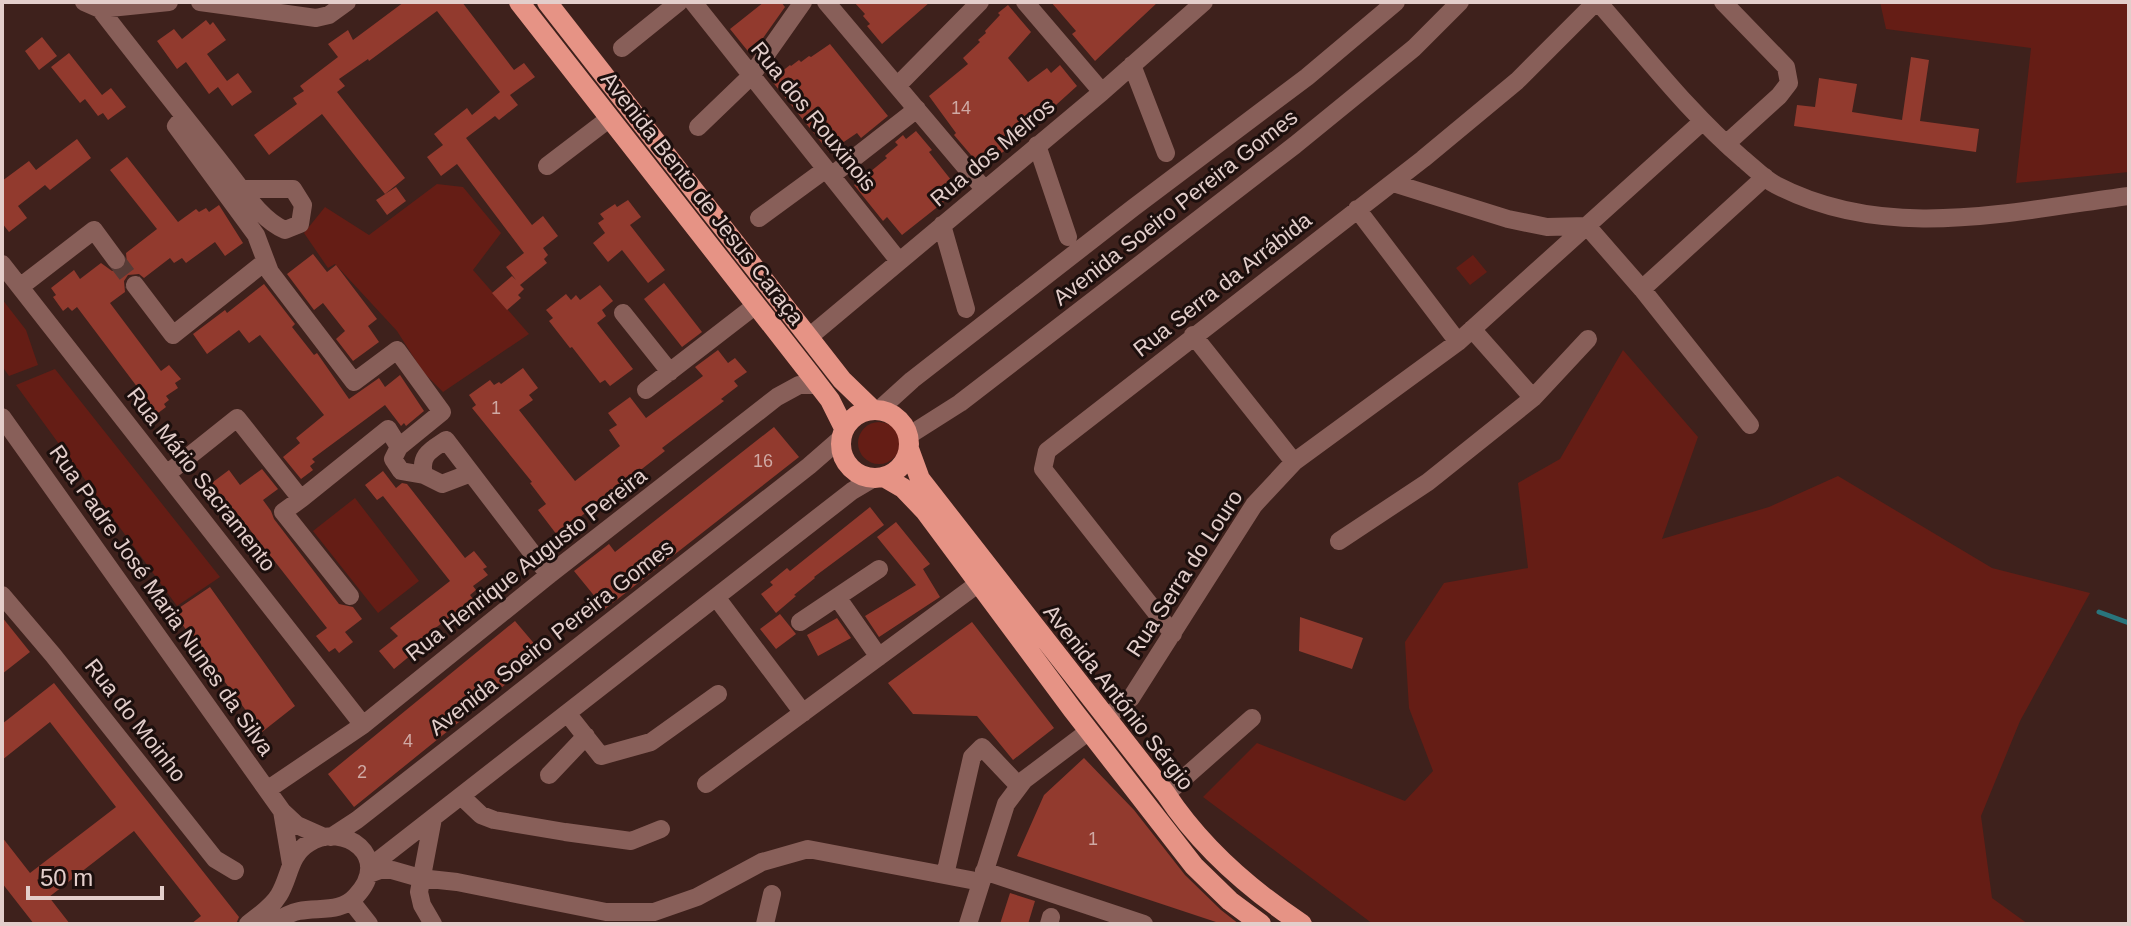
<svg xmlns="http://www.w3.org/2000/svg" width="2131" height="926" viewBox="0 0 2131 926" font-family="Arial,sans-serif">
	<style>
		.green { fill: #651d15 }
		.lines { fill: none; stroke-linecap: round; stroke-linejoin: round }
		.stream { stroke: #29757c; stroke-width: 5 }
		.building { fill: #923a2e }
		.minor-tunnel { stroke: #573b36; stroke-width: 18; stroke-dasharray: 18 9; stroke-linecap: butt }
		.minor { stroke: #885f59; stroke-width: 18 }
		.major { stroke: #e69385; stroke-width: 20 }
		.labels { text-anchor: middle; stroke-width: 6; stroke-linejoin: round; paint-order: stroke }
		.number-label { font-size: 18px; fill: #cfa9a4 }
		.street-label { font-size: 22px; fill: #e3cecb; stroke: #1c0f0d }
	</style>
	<rect width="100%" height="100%" fill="#3e211c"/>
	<!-- green -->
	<path class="green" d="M1880 2H2129V172L2016 183 2031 48 1886 29Z
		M437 184 463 187 501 233 473 270 529 334 443 392 423 372 397 331 335 264 328 268 304 233 325 207 369 235Z
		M1473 255 1487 272 1470 285 1456 268Z
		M2 299 26 330 38 365 9 376 2 366Z
		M1623 350 1698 437 1662 539 1769 507 1838 476 1992 568 2090 593 2020 721 1981 816 1992 898 2028 924H1373L1203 797 1257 743 1405 801 1433 771 1409 708 1405 642 1444 583 1528 568 1518 483 1560 459Z
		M55 369 220 577 177 606 16 385Z
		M858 443a21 21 0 1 1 42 0a21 21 0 1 1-42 0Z
		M355 498 419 581 378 613 313 531Z"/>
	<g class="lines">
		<!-- stream -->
		<path class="stream" d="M2099 612 2129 623"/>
	</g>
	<!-- building -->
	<path class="building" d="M404 2H462L514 70 524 63 535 77 510 95 518 105 499 120 495 116 466 138 532 225 543 216 558 236 543 248 548 255 544 259 547 263 520 285 524 289 518 295 521 298 507 310 492 293 512 276 516 280 506 267 524 253 457 164 441 176 427 157 443 145 434 134 467 108 472 115 500 92 437 11 369 61 368 59 339 79 345 86 337 92 405 178 385 194 322 114 269 155 254 135 297 104 293 98 304 91 300 86 338 57 328 44 348 30 353 40Z
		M764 2H781L785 7 751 55 730 29Z
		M854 2H930L882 44 867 26 870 24 863 16 865 14Z
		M1051 2H1158L1095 61 1072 34 1076 31Z
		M1008 5 1031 32 1008 58 1028 82 1047 68 1051 73 1060 65 1077 86 1035 124 1037 126 982 168 954 135 956 133 929 96 968 64 963 58 980 42 978 40 986 33 985 31 1000 15 998 13Z
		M206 20 210 25 213 22 226 40 207 54 227 81 238 73 252 92 232 106 218 87 209 94 186 62 177 69 157 41 174 29 182 39Z
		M42 37 57 56 39 70 25 51Z
		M830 44 888 116 861 138 857 133 829 152 771 80 790 65 791 66 799 60 801 62 809 56 811 57Z
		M69 53 102 95 111 88 126 107 108 120 103 113 98 116 85 99 80 103 51 67Z
		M1911 57 1929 60 1920 121 1979 129 1976 152 1794 126 1797 105 1815 107 1819 78 1857 84 1852 112 1902 120Z
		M916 131 932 150 929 152 959 190 902 235 887 217 883 221 854 185 887 158 885 156 898 145 895 142 903 135 906 139Z
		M77 139 91 158 50 190 45 185 18 206 27 218 9 232 2 223V181L29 161 36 170Z
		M127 157 178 222 196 209 199 212 206 208 209 212 219 205 243 243 225 256 215 242 186 263 182 258 174 263 170 258 144 278 139 274 128 275 124 281 125 292 110 303 161 371 169 365 181 379 175 383 178 388 166 396 169 400 164 404 166 407 149 420 136 403 144 396 77 307 72 311 68 307 63 311 53 297 56 295 51 288 74 270 80 279 101 263 112 271 122 270 127 264 126 253 157 229 110 170Z
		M396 187 406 201 387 215 376 200Z
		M628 200 641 217 630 225 665 270 648 283 622 250 608 262 593 243 605 233 598 223 604 219 600 214 615 204 617 207Z
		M313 254 327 272 336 265 377 319 368 326 379 342 353 361 336 339 345 331 323 303 314 310 287 274Z
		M664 283 702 332 682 347 644 299Z
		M264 284 295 324 292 327 314 355 317 353 349 399 379 378 385 387 400 375 424 411 406 426 404 423 401 426 385 405 312 459 315 462 310 466 313 470 301 479 283 457 300 443 296 438 324 415 260 335 249 343 239 330 207 354 193 334 225 310 227 313Z
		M600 285 613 301 602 310 606 316 597 323 633 369 610 386 605 380 600 383 572 347 570 348 549 321 553 318 546 310 566 294 571 300 576 295 580 300Z
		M718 350 728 363 735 358 747 372 734 381 738 386 721 399 724 401 662 448 665 451 557 535 538 510 546 504 530 483 532 482 472 408 476 405 469 395 490 380 494 385 499 382 501 384 523 368 538 388 529 395 533 400 519 410 575 481 620 446 609 430 617 425 608 413 630 397 646 418 703 376 695 367Z
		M774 427 799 457 605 609 574 571 609 544 615 552Z
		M262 469 278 489 263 500 271 511 274 519 339 604 353 607 362 619 345 632 353 642 339 653 335 648 329 652 316 636 327 628 236 512 228 518 205 488 229 470 240 485Z
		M383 471 396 488 402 483 407 484 465 558 474 551 487 567 483 569 488 575 473 586 476 590 470 595 473 599 407 650 411 655 394 669 379 651 398 636 390 628 450 581 383 496 377 500 365 485Z
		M870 507 884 525 814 577 815 578 794 595 796 596 776 613 761 594 773 585 770 582 787 568 790 571Z
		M896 522 930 564 923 569 940 597 879 637 865 616 916 585 877 537Z
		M210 587 295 706 262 732 173 612Z
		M780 614 796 634 776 649 760 629Z
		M2 617 30 652 2 674Z
		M1300 617 1363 638 1352 669 1299 651Z
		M837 618 851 638 818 656 807 635Z
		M515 621 543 654 354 807 328 774Z
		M972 622 1054 728 1013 760 977 716 913 714 888 683Z
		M54 683 239 917 236 924H191L201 916 134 831 49 897 70 924H34L2 883V837L30 873 116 807 50 722 2 760V724Z
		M1084 758 1134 810 1185 875 1221 910 1239 924H1222L1017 856 1044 795Z
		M1010 893 1035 901 1028 924H1000Z"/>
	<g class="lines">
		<!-- minor-tunnel -->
		<path class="minor-tunnel" d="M116 260 135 285"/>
		<!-- minor -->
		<path class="minor" d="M84 2 100 9 169 2
			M200 2 316 18 329 15 347 2
			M693 2 899 261
			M826 2 984 189
			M1025 2 1102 92
			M1598 2C1645 55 1689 113 1743 159 1753 167 1764 179 1776 185 1887 243 2012 211 2129 196
			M1723 2 1786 67 1789 83 1779 96 1726 144
			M100 9C140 61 181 112 222 164 240 186 259 219 285 230L300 224 303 205 293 189H243
			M622 48 679 2
			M1132 65 1166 153
			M897 86 980 2
			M184 116 176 126 256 235 270 272 354 382 397 350 442 412 399 447 393 459 401 471 424 475
			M698 127 751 76 803 2
			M1037 145 1068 237
			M547 166 610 118
			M831 176 917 109
			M1393 183 1508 219 1547 227 1587 226
			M1357 209 1458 342
			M759 218 826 169
			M942 225 966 309
			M1587 226 1642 289 1765 177
			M2 264 363 725
			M135 285 173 335 266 261
			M20 287 94 230 116 260
			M1642 289 1750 425
			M623 313 670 372
			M1472 329 1533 398
			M1193 335 1294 462
			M809 337 1102 92 1204 2
			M646 390 756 305
			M880 409 912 380 1133 208 1307 77 1396 2
			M2 417 282 811 297 825 324 837
			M908 436 960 403 1295 145 1414 48 1460 2
			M168 473 237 418 301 499 283 512 350 596
			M471 473 442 484 424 475C419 455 431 450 446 440L549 575
			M301 499 388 429 399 447
			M1339 541 1428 482 1533 398 1588 339
			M2 595 53 655 215 859 235 871
			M716 597 803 713
			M837 597 879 657
			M800 622 879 569
			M1173 634 1043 469 1047 451 1423 159 1517 81 1596 2
			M567 713 601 756 651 742 718 694
			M1106 718 1131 698 1254 505 1294 462 1458 342 1703 121
			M549 775 586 736
			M706 784 979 583
			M267 790 363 725 549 575 777 397 799 385H818
			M1166 794 1252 718
			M461 796 481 815 494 820 565 832 631 841 661 829
			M282 811 291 864
			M433 818 419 892 422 905 433 924
			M331 837 357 820 809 466 840 439
			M371 866 852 491 874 478
			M984 871 1144 924
			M369 874 380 870H392L420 878 457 882 606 912H654L697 897 762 862 808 849 981 882
			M945 875 972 757 982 747 1019 786
			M351 901 369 924
			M248 924C259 915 272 907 279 895 290 877 289 855 309 843 344 821 393 857 356 896 341 913 319 907 299 911 289 913 279 919 271 924
			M765 924 772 894
			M968 924 1006 804 1024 780 1089 731
			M1049 924 1051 917"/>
		<!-- major -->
		<path class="major" d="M519 2 810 374 830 400 844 428
			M547 2 842 380 873 410
			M841 444a34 34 0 1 1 68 0a34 34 0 1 1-68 0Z
			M909 449 920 479 1166 794C1201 847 1249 889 1302 924
			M884 477 903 488 925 511 1072 709 1194 866 1230 901 1261 924"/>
	</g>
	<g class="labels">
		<!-- number labels -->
		<g class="number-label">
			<text x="961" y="114">14</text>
			<text x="496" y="414">1</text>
			<text x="763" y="467">16</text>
			<text x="408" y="747">4</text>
			<text x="362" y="778">2</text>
			<text x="1093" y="845">1</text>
		</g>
		<!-- street labels -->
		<g class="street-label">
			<text transform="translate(814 116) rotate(51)" y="8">Rua dos Rouxinois</text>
			<text transform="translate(992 152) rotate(-40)" y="8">Rua dos Melros</text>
			<text transform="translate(703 198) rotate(52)" y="8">Avenida Bento de Jesus Caraça</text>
			<text transform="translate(1175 207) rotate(-38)" y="8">Avenida Soeiro Pereira Gomes</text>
			<text transform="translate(1222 284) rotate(-38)" y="8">Rua Serra da Arrábida</text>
			<text transform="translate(202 479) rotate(52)" y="8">Rua Mário Sacramento</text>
			<text transform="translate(526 564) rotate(-38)" y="8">Rua Henrique Augusto Pereira</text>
			<text transform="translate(1184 573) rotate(-57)" y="8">Rua Serra do Louro</text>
			<text transform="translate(162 600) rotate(55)" y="8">Rua Padre José Maria Nunes da Silva</text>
			<text transform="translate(551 637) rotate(-38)" y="8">Avenida Soeiro Pereira Gomes</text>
			<text transform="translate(1119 697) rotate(52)" y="8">Avenida António Sérgio</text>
			<text transform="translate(136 720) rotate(52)" y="8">Rua do Moinho</text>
		</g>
	</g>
	<!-- border -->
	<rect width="2131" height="926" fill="none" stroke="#e3cecb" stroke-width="8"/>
	<!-- scale -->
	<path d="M28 886v12h134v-12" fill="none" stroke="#e3cecb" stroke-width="4"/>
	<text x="40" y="886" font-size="24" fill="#e3cecb" stroke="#1c0f0d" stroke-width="6" paint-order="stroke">50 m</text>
</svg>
